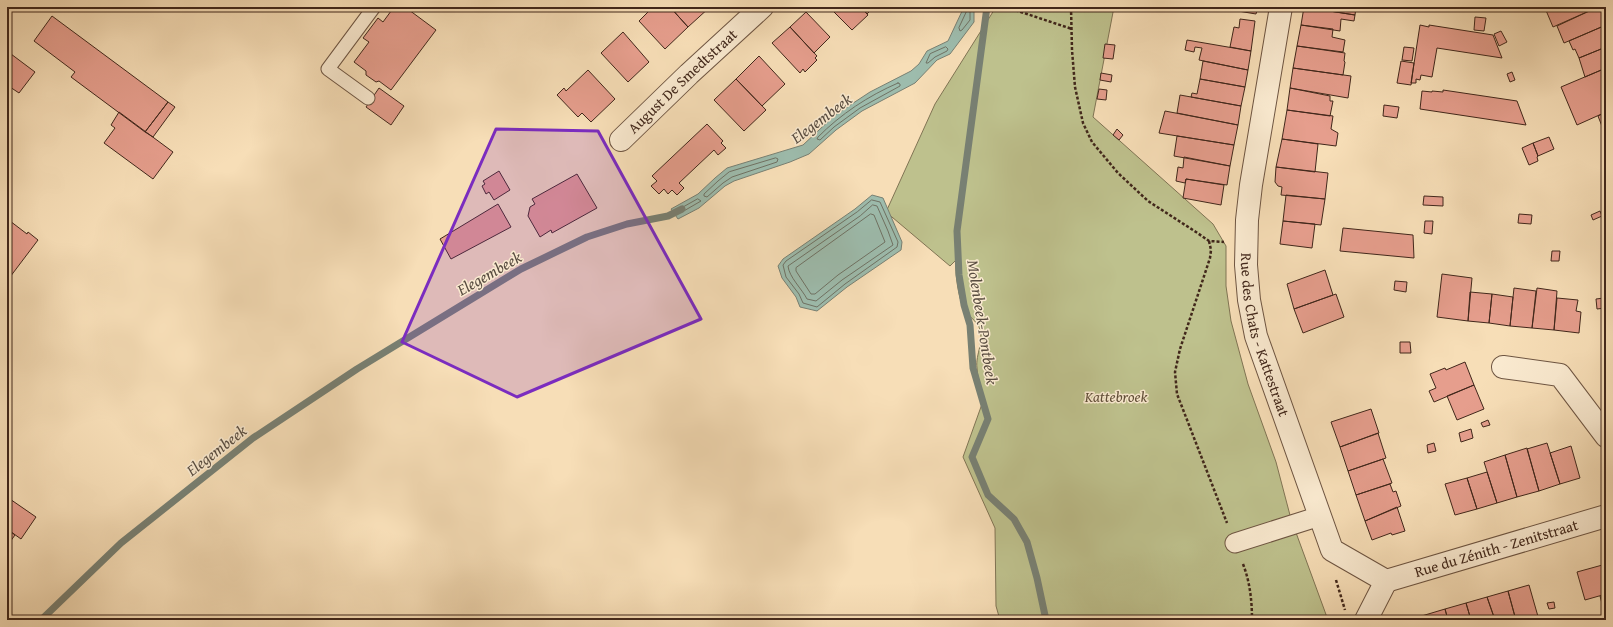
<svg xmlns="http://www.w3.org/2000/svg" width="1613" height="627" viewBox="0 0 1613 627" font-family="'Gentium Book Plus',serif">
	<style>
		.green { fill: #bec18d; stroke: #807454 }
		.water { fill: #9dbcad; stroke: #788073 }
		.lines { fill: none; stroke-linecap: round; stroke-linejoin: round }
		.shore { stroke: #6f7264; stroke-width: 1 }
		.stream { stroke: #788073; stroke-width: 7 }
		.building { fill: #e69e8d; stroke: #41271b }
		.service-casing { stroke: #6e5542; stroke-width: 15 }
		.pedestrian-casing { stroke: #6e5542; stroke-width: 21 }
		.minor-casing { stroke: #6e5542; stroke-width: 24 }
		.path { stroke: #41271b; stroke-width: 2.5; stroke-dasharray: 3 2; stroke-linecap: butt }
		.service { stroke: #faead0; stroke-width: 13 }
		.pedestrian { stroke: #faead0; stroke-width: 19 }
		.minor { stroke: #faead0; stroke-width: 22 }
		.marked { fill: #7b2cbf; fill-opacity: 0.2; stroke: #7b2cbf; stroke-width: 3; stroke-linejoin: round }
		.labels { text-anchor: middle; stroke-width: 3; stroke-linejoin: round; paint-order: stroke }
		.street-label { font-size: 15px; fill: #41271b; stroke: #faead0 }
		.park-label { font-size: 15px; font-style: italic; fill: #604e38; stroke: #faead0 }
		.water-label { font-size: 16px; font-style: italic; fill: #584c40; stroke: #faead0 }
	</style>
	<rect width="100%" height="100%" fill="#f7deb7"/>
	<filter id="stains"><feTurbulence type="fractalNoise" baseFrequency=".005" numOctaves="4"/><feColorMatrix values="0 0 0 0 .2 0 0 0 0 .09 0 0 0 0 .02 0 0 0 .5 -.17"/></filter>
	<radialGradient id="worn" r=".72"><stop offset=".6" stop-color="#630" stop-opacity="0"/><stop offset="1" stop-color="#630" stop-opacity=".3"/></radialGradient>
	<!-- green -->
	<path class="green" d="M996 7H1114L1093 117 1213 224 1226 246V286L1231 321 1248 384 1276 462 1291 519 1328 620H1000L996 606 995 528 963 457 982 404 986 417C985 400 978 385 977 368 975 354 986 340 978 325 974 319 967 315 964 309 958 297 955 273 956 260L950 266 886 212 935 104Z"/>
	<!-- water -->
	<path class="water" d="M964 7H974V22L950 54 937 60 915 83 862 111 836 130 809 154 790 162 734 181 725 186 699 208 678 219 671 209 698 194 715 178 727 168 803 145 835 115 870 92 911 71 919 64 927 51 948 41Z
		M872 195 883 198 902 242 901 250 847 287 817 311 800 307 796 297 782 278 778 266 783 259 855 209Z"/>
	<g class="lines">
		<!-- shore -->
		<path class="shore" d="M968 9 970 11V20L962 30 960 31 959 28Z
			M946 47 948 49 947 51 935 57 928 63H926L930 54Z
			M898 83 900 84V86L860 108 834 127 820 140 817 139 818 137C841 114 868 96 898 83Z
			M776 158 778 159 777 162 732 177 723 183 707 197 704 196V194L718 181 729 172Z
			M698 199 701 201 682 212H679L680 209Z
			M872 200 880 202 898 242 897 247 845 284 817 307 803 303 799 294 786 277 783 265 786 261 857 212Z
			M873 205 877 206 888 231 893 245 842 280 816 301 807 299C802 289 789 277 788 266L860 216Z
			M871 214 874 215 885 242 838 275 815 294H811L796 271V268Z"/>
		<!-- stream -->
		<path class="stream" d="M987 7 957 231 959 275 964 305 970 325 973 368 988 419 972 457 988 495 1014 519 1027 542 1037 578 1046 620
			M41 620 121 543 253 438 357 369 521 269 587 237 627 224 668 216 682 209"/>
	</g>
	<!-- building -->
	<path class="building" d="M394 7H405L436 30 391 90 379 81 376 82 366 75V71L354 62 369 42 363 38 378 18 383 22Z
		M650 7H670L688 27 665 49 639 21 651 9Z
		M670 7H710L688 27Z
		M829 7H861L868 15 852 30Z
		M861 7H874L867 14Z
		M1214 7H1258L1256 14Z
		M1304 7H1356L1355 15Z
		M1304 7 1355 15 1354 21 1341 19 1340 31 1301 25Z
		M1460 7H1472V11L1460 9Z
		M1548 7H1598L1553 27 1545 8Z
		M1598 7H1604L1606 11V25L1564 43 1557 26Z
		M806 12 830 37 814 53 790 27Z
		M52 16 168 102 145 132 71 77 75 72 34 41Z
		M1475 17 1486 18 1484 31 1474 30Z
		M1240 19 1255 21 1251 51 1230 47 1234 27 1239 28Z
		M1301 25 1333 29 1332 37 1345 40 1343 52 1297 46Z
		M1420 25 1429 27V25L1493 35 1502 58 1437 48 1432 77 1421 75 1420 80 1416 79V83H1411Z
		M1606 25V47L1579 58 1575 49 1573 50 1569 41Z
		M790 27 817 56 815 58 817 60 805 72 803 69 800 73 772 43Z
		M1501 31 1507 42 1499 46 1494 34Z
		M623 32 649 62 628 82 601 53Z
		M1187 40 1251 51 1248 70 1199 60 1202 48 1195 47 1194 52 1185 50Z
		M1105 44 1115 45 1113 59 1103 58Z
		M1297 46 1345 53 1344 61 1345 62 1343 75 1293 68Z
		M1404 47 1414 48 1412 61 1402 60Z
		M1606 47V68L1585 77 1579 58Z
		M7 51 35 72 19 93 7 85Z
		M759 56 785 84 762 106 736 79Z
		M1203 61 1248 70 1245 87 1200 79Z
		M1401 61 1414 63 1411 85 1397 83Z
		M1293 68 1351 76 1348 98 1290 88Z
		M1606 68V112L1577 125 1561 87Z
		M588 70 615 99 591 122 582 113 578 117 557 95 564 88 566 91Z
		M1512 72 1515 80 1510 82 1507 74Z
		M1101 73 1112 75 1111 82 1100 80Z
		M736 79 766 110 744 131 714 100Z
		M1200 79 1245 87 1241 106 1191 97 1192 93 1197 94Z
		M379 88 404 106 391 125 366 107Z
		M1290 88 1330 96V101H1333L1330 116 1287 110Z
		M1099 89 1107 90 1106 100 1097 99Z
		M1443 90 1517 101 1526 125 1420 109 1422 91 1432 92V91L1443 92Z
		M1180 95 1241 106 1238 125 1177 113Z
		M168 102 175 107 153 137 145 132Z
		M1384 105 1399 107 1397 118 1383 116Z
		M1287 110 1333 116 1331 129 1338 133 1336 146 1282 139Z
		M1165 111 1238 125 1234 145 1159 133Z
		M119 112 173 152 153 179 104 143 115 128 111 125Z
		M1606 112V134H1605L1598 116Z
		M707 124 723 141 721 143 726 148 718 155 714 150 679 183 684 188 677 195 672 190 668 194 664 189 659 194 651 186 657 181 652 176Z
		M1117 129 1123 135 1119 140 1113 135Z
		M1177 136 1234 145 1230 166 1174 156Z
		M1549 137 1554 149 1538 156 1533 143Z
		M1282 139 1318 144 1315 172 1276 167Z
		M1533 143 1538 156 1537 157 1538 161 1529 165 1522 148Z
		M1184 157 1230 166 1227 185 1186 179 1185 183 1176 181 1178 167 1183 168Z
		M1276 167 1328 173 1325 199 1281 195 1282 187 1278 186 1275 182Z
		M499 171 510 190 494 200 489 192 486 194 482 186 485 184 483 181Z
		M577 174 597 208 552 233 551 230 540 237 528 216 530 207 535 204 532 199Z
		M1186 179 1224 185 1221 205 1183 198Z
		M1286 195 1325 199 1321 225 1283 221Z
		M1424 196 1443 197V206L1423 205Z
		M498 204 511 227 451 259 440 239Z
		M1600 211 1602 216 1593 220 1591 215Z
		M1519 214 1532 215 1531 224 1518 223Z
		M10 221 27 234 28 232 38 240 7 281V226Z
		M1283 221 1315 224 1312 248 1280 244Z
		M1425 221H1433L1432 234 1424 233Z
		M1343 228 1413 235 1414 258 1340 251Z
		M1552 251H1560L1559 261H1551Z
		M1325 270 1333 295 1294 309 1287 284Z
		M1442 274 1472 278 1468 321 1437 317Z
		M1395 281 1407 282 1406 292 1394 290Z
		M1514 288 1536 291 1532 328 1510 326Z
		M1537 288 1557 291 1554 330 1532 328Z
		M1470 292 1492 294 1489 323 1468 321Z
		M1336 294 1344 317 1303 333 1294 309Z
		M1492 294 1513 297 1510 326 1489 323Z
		M1557 298 1578 300 1576 311 1581 312 1579 333 1554 330Z
		M1604 298 1605 308 1597 309 1596 299Z
		M1400 342H1410L1411 353H1400Z
		M1465 362 1474 385 1434 402 1429 391 1436 388 1430 374 1445 368 1446 370Z
		M1474 385 1484 409 1457 420 1447 396Z
		M1371 409 1379 433 1340 447 1331 422Z
		M1488 420 1490 425 1483 427 1481 423Z
		M1471 429 1473 438 1461 442 1459 433Z
		M1378 433 1386 458 1348 471 1340 447Z
		M1434 443 1436 451 1428 453 1427 445Z
		M1547 443 1560 484 1539 491 1527 449Z
		M1571 446 1580 478 1560 484 1550 453Z
		M1527 448 1539 491 1517 497 1505 455Z
		M1505 455 1517 497 1497 503 1484 462Z
		M1383 459 1392 483 1356 495 1348 471Z
		M1487 472 1497 503 1477 509 1467 478Z
		M1467 478 1477 509 1455 515 1445 484Z
		M1390 484 1393 492 1396 491 1401 506 1365 521 1356 495Z
		M7 497 36 517 21 539 7 529Z
		M1397 507 1405 531 1392 535 1391 533 1372 540 1365 521Z
		M7 529 15 535 7 546Z
		M1606 564V594L1585 600 1577 572Z
		M1529 585 1539 620H1516L1508 591Z
		M1508 591 1515 617 1503 620H1495L1487 597Z
		M1606 594V619L1600 596Z
		M1487 597 1495 620H1471L1466 603Z
		M1554 602 1555 608 1549 609 1547 603Z
		M1466 603 1471 620H1448L1445 609Z
		M1445 609 1448 620H1426L1425 615Z
		M1425 615 1426 620H1407Z"/>
	<g class="lines">
		<!-- service casing -->
		<g class="service-casing">
			<path id="service" d="M368 98 328 69 374 7"/>
		</g>
		<!-- pedestrian casing -->
		<g class="pedestrian-casing">
			<path id="pedestrian" d="M1235 543 1320 516"/>
		</g>
		<!-- minor casing -->
		<g class="minor-casing">
			<g id="minor">
				<path id="s1" d="M1281 7 1251 185 1247 220 1246 265 1249 300 1256 336 1332 550 1386 581"/>
				<path id="s2" d="M621 140 689 74 762 7"/>
				<path d="M1503 367 1560 375 1606 436"/>
				<path id="s3" d="M1386 581 1606 516"/>
				<path d="M1366 620 1386 581"/>
			</g>
		</g>
		<!-- path -->
		<path class="path" d="M1006 7 1072 29
			M1071 7 1072 50 1075 87 1083 123 1092 142 1118 173 1148 201 1196 232 1209 241 1224 242
			M1209 241 1211 250 1210 258 1180 349 1175 372 1177 394 1227 523
			M1243 564C1250 582 1252 601 1252 620
			M1336 580 1345 610"/>
		<!-- service -->
		<use href="#service" class="service"/>
		<!-- pedestrian -->
		<use href="#pedestrian" class="pedestrian"/>
		<!-- minor -->
		<use href="#minor" class="minor"/>
	</g>
	<!-- marked area -->
	<path class="marked" d="M496 129 598 131 701 319 517 397 402 342Z"/>
	<g class="labels">
		<!-- street labels -->
		<g class="street-label">
			<text dy="5" stroke="none"><textPath href="#s2" startOffset="85">August De Smedtstraat</textPath></text>
			<text dy="5" stroke="none"><textPath href="#s1" startOffset="333">Rue des Chats - Kattestraat</textPath></text>
			<text dy="5" stroke="none"><textPath href="#s3" startOffset="115">Rue du Zénith - Zenitstraat</textPath></text>
		</g>
		<!-- park labels -->
		<g class="park-label">
			<text x="1116" y="402">Kattebroek</text>
		</g>
		<!-- water labels -->
		<g class="water-label">
			<text transform="translate(821 118) rotate(-37)" y="6">Elegembeek</text>
			<text transform="translate(489 273) rotate(-30)" y="6">Elegembeek</text>
			<text transform="translate(983 322) rotate(81)" y="6">Molenbeek-Pontbeek</text>
			<text transform="translate(216 450) rotate(-38)" y="6">Elegembeek</text>
		</g>
	</g>
	<!-- margin -->
	<rect width="1613" height="627" fill="none" stroke="#f7deb7" stroke-width="24"/>
	<rect x="8" y="8" width="1597" height="611" fill="none" stroke="#41271b" stroke-width="2"/>
	<rect x="12" y="12" width="1589" height="603" fill="none" stroke="#41271b"/>
	<rect width="100%" height="100%" filter="url(#stains)"/>
	<rect width="100%" height="100%" fill="url(#worn)"/>
</svg>
